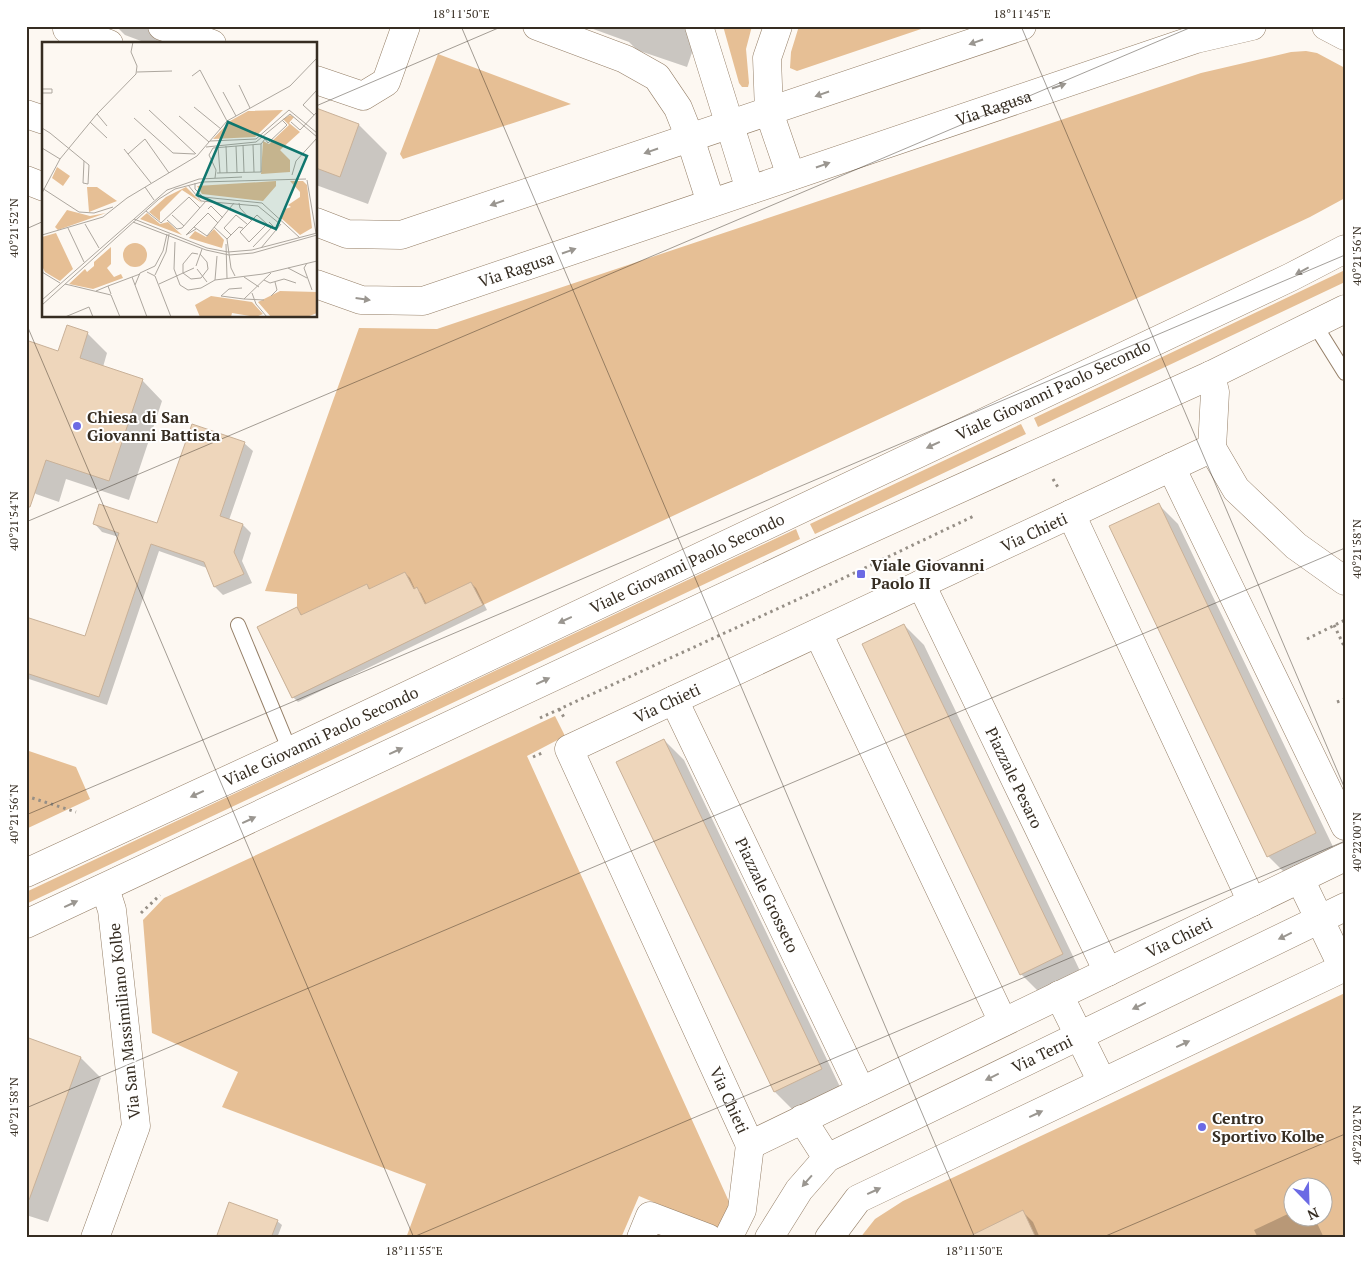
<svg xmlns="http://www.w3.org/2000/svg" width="1371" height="1264" viewBox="0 0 1371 1264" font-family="'PT Serif',serif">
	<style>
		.green { fill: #e6bf95; fill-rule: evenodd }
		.shadow { fill: #0003 }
		.building { fill: #eed6bb; stroke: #c9b198 }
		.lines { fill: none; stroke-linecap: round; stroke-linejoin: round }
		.service-casing { stroke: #957f67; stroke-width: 16 }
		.minor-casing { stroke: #957f67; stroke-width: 29 }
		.secondary-casing { stroke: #957f67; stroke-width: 29 }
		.path { stroke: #968f86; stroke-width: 3; stroke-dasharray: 2.5 4; stroke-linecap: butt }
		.service { stroke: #fff; stroke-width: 14 }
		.minor { stroke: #fff; stroke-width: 28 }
		.secondary { stroke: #fff; stroke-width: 28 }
		.oneway { fill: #9a9690 }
		.ticks { fill: none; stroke: #362d22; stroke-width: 1; stroke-opacity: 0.45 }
		.poi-dot { fill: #6b6ae4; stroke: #fff; stroke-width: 2 }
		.labels { text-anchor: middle; stroke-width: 4; stroke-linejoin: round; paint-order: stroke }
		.street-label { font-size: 16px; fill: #362d22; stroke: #fff }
		.poi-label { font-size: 16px; font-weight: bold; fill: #362d22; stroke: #fff; text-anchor: start }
		.inset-road { fill: none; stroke: #ada79f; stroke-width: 1 }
		.view { fill: #0f766e; fill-opacity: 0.15; stroke: #0f766e; stroke-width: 2.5 }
		.inset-edge { fill: none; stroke: #362d22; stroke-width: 2.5 }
		.neatline { fill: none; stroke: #362d22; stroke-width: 2 }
		.ticks-label { font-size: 12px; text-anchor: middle; fill: #362d22 }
	</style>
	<rect width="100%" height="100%" fill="#fdf8f2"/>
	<!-- green -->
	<path class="green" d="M723 26H752L746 49 749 83 748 87H742L739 83Z
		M799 26H930L797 71 790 68 791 52Z
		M1306 51 1317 53 1345 68V198L1310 217 483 605 292 698 257 627 297 607V594L265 591 359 328 437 329 1201 73 1291 52Z
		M438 54 571 104 403 159 400 154Z
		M1345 270V282L1038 427 1034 418Z
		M1021 424 1026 434 815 534 810 524Z
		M796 529 800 539 26 904V892Z
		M555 716 565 736 527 756 731 1206 720 1230 639 1196 621 1238H406L426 1184 222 1107 238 1072 152 1033 143 920 164 898Z
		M26 750 76 767 90 799 26 829Z
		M1345 993V1238H860L875 1219 903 1201ZM1294 1186H1324V1216H1294Z"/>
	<!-- shadow -->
	<path class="shadow" d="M116 26H178L172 44H149L125 35Z
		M585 26H701L687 67 637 50 629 42Z
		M316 110 359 125 387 153 368 204 316 185Z
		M87 333 107 353 103 367 142 380 162 401 129 500 66 479 59 502 36 494 26 484 59 352Z
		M244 443 253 451 229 520 243 525 251 533 242 561 252 583 223 595 215 587 207 568 159 551 107 705 26 678V618L85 638 119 537 102 532 94 523 158 525Z
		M1158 504 1178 524 1336 853 1288 876 1268 856Z
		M405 573 410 578 415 589 421 593 427 605 471 583 476 588 487 610 298 702 293 697 297 609 303 616 367 585 371 590Z
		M904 625 924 645 1082 975 1041 994 1021 974Z
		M664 740 684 760 841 1089 795 1112 775 1092Z
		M26 1038 81 1058 101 1078 48 1222 26 1215Z
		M1294 1211V1216H1311L1317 1223 1324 1238H1258L1254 1230Z
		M1023 1212 1033 1222 1040 1238H969Z
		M277 1221 282 1225 277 1238H217Z"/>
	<!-- building -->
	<path class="building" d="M316 108 359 124 340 177 316 168Z
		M67 325 88 332 80 358 143 379 109 481 46 460 30 507H26V340L58 351Z
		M192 424 245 442 220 516 243 524 234 552 244 574 214 587 204 562 151 544 99 697 26 673V617L85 636 119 533 93 524 99 504 157 523Z
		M1159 503 1316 833 1267 857 1109 526Z
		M405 572 414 589 417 587 425 604 471 582 483 605 292 698 257 627 297 607 301 615 367 584 369 589Z
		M904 624 1063 954 1020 975 862 644Z
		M664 739 822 1069 774 1092 616 762Z
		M26 1037 81 1057 29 1200 26 1199Z
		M229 1202 278 1220 271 1238H216Z
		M1023 1210 1036 1238H966Z"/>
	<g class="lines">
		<!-- service casing -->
		<g class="service-casing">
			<path id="service" d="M1315 325 1345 373
				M238 625 290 751"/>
		</g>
		<!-- minor casing -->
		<g class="minor-casing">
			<g id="minor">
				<path d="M68 26 67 29 109 44"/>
				<path d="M162 26 212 44"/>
				<path d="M537 26 625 59 657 77 678 108 690 138 711 203"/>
				<path d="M699 26 750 190"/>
				<path d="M778 26 767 58 769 112 791 176"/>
				<path d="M1326 26 1345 36"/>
				<path d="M316 80 363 96 386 82 406 26"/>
				<path d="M26 114 44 120"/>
				<path d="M26 180 44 187"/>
				<path d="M316 222 347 234 401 235 1022 26"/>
				<path id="s1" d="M316 284 361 300 423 301 1196 39 1252 26"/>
				<path d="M1211 375 1215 392 1212 448 1236 489 1296 546 1345 581"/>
				<path id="s2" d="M1212 448 569 749 750 1145 1345 857"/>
				<path d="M1171 467 1345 826"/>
				<path d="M1071 514 1252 902"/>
				<path id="s3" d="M921 584 1108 972"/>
				<path d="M818 633 1003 1022"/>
				<path id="s4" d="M674 700 861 1091"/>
				<path d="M1300 879 1343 968"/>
				<path d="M1059 995 1102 1082"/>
				<path d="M802 1119 827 1158"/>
				<path d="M95 1238 136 1126 112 910 105 888"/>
				<path d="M641 1238 650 1216 708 1238"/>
				<path d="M728 1238 742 1210 750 1145"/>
				<path id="s5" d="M769 1238 799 1190 827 1158 1345 907"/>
				<path d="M829 1238 858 1199 1345 967"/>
			</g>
		</g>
		<!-- secondary casing -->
		<g class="secondary-casing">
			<g id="secondary">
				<path id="s6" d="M26 873 290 751 1291 277 1345 249"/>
				<path d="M26 924 815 554 1211 375 1345 309"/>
			</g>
		</g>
		<!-- path -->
		<path class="path" d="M1053 479 1059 489
			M1334 625 1345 648
			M1307 639 1345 620
			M1337 702 1345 699
			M559 709 565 719
			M540 718 829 585 976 515
			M533 757 542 753
			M26 796 76 812
			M141 913 160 895"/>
		<!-- service -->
		<use href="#service" class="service"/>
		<!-- minor -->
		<use href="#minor" class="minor"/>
		<!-- secondary -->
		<use href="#secondary" class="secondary"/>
	</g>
	<!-- one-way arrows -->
	<defs><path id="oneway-solid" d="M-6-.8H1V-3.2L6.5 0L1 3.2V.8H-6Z" transform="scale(1.25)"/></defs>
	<g class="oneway">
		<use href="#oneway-solid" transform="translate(976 42) rotate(161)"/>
		<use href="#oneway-solid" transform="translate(1059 86) rotate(-19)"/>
		<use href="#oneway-solid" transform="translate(822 94) rotate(161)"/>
		<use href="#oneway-solid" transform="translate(651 151) rotate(161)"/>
		<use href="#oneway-solid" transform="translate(823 165) rotate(-19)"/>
		<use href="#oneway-solid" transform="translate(497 203) rotate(161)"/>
		<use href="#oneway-solid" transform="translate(569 251) rotate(-19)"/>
		<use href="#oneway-solid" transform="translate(1302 271) rotate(152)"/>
		<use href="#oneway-solid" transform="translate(363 299) rotate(8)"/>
		<use href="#oneway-solid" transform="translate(933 445) rotate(155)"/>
		<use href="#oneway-solid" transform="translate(565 620) rotate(155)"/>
		<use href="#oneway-solid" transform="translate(543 681) rotate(-25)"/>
		<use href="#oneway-solid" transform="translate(396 751) rotate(-25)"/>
		<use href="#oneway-solid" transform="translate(197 794) rotate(155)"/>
		<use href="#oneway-solid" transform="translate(249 820) rotate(-25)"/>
		<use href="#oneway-solid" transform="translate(71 904) rotate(-25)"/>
		<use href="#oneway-solid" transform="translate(1285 936) rotate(154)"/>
		<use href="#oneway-solid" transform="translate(1139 1006) rotate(154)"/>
		<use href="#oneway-solid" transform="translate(1183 1044) rotate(-25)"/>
		<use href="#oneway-solid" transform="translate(992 1077) rotate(154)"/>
		<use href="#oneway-solid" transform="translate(1036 1114) rotate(-25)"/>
		<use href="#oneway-solid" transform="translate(807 1181) rotate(131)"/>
		<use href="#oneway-solid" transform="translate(874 1191) rotate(-25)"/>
	</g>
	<!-- ticks -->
	<path class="ticks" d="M461 26 975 1238M1021 26 1345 789M316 106 503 26M26 229 44 221M26 323 414 1238M26 522 1194 26M26 815 1345 255M26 1108 1345 548M411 1238 1345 841M1101 1238 1345 1134"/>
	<!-- markers -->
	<g class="poi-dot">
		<circle cx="77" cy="426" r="5"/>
		<rect x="856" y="569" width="10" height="10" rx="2.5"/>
		<circle cx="1202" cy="1127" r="5"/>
	</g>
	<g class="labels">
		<!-- street labels -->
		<g class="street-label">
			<text dy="6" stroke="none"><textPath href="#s1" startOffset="712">Via Ragusa</textPath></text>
			<text dy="6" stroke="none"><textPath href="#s1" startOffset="208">Via Ragusa</textPath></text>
			<text dy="6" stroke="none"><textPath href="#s6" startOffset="1135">Viale Giovanni Paolo Secondo</textPath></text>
			<text transform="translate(1034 532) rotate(-25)" y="6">Via Chieti</text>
			<text dy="6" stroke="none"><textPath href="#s6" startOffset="730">Viale Giovanni Paolo Secondo</textPath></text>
			<text transform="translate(667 703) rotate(-25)" y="6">Via Chieti</text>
			<text dy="6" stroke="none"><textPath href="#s6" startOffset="325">Viale Giovanni Paolo Secondo</textPath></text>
			<text dy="6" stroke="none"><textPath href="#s3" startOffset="215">Piazzale Pesaro</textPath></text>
			<text dy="6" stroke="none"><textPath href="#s4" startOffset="216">Piazzale Grosseto</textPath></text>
			<text dy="6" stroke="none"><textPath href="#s2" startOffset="1622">Via Chieti</textPath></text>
			<text transform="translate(124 1021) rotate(-96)" y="6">Via San Massimiliano Kolbe</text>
			<text dy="6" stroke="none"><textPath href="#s5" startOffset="338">Via Terni</textPath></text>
			<text dy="6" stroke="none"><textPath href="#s2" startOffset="1096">Via Chieti</textPath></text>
		</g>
		<!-- poi labels -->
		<g class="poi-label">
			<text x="87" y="423">Chiesa di San<tspan x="87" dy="18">Giovanni Battista</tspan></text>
			<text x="871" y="571">Viale Giovanni<tspan x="871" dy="18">Paolo II</tspan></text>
			<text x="1212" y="1124">Centro<tspan x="1212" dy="18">Sportivo Kolbe</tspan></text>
		</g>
	</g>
	<!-- overview -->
	<g transform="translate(42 42)">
		<rect width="275" height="275" fill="#fdf8f2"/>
		<path d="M241 68 213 95 171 97 188 79 206 69ZM248 73 252 75 247 81 258 90 238 108 248 118V130L219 132 221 99 227 102 247 83 241 77ZM15 125 28 134 21 144 10 136ZM234 139V144L221 159 160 152 155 144ZM248 139H261L265 143 270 186 258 193 239 176 243 167 249 165 246 163 258 155V150ZM45 145H55L75 159 47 170ZM144 145 160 161 140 148 118 170V179L107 170 124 155ZM25 168 48 174 64 171 16 188 13 185ZM105 171 118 182 126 180 140 193 98 177ZM172 187 182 198 180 206 147 196 153 189 164 195ZM14 191 31 227 18 239 3 230 0 224V195ZM81 213a12 12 0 1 1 24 0a12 12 0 1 1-24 0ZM69 205V222L65 226 72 235 79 232 81 236 51 247 27 242 43 227 45 230 52 224V220ZM238 249 275 250V271L265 275H229L216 260ZM169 254 210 260 221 272 214 275 190 271 189 275H158L153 263Z" fill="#e6bf95"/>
		<path class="inset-road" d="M95 30 130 29M150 34 158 28 185 79M197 43 208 66M0 47H10V51H0M181 50 194 74M152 65 179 87M107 68 154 112M55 72 65 84M272 73 261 63 275 48M137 74 167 100M92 76 131 111 153 112M48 80 65 96M249 80 258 88 275 70M0 86 8 91 47 123 46 142 41 141 42 119M168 99 214 97 247 68 275 91M219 102 223 97 226 101 245 83 240 78M201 103 202 130M211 103 212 130M176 104 178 131M184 104 185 131M194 104 195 130M164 105 214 100 248 72 275 95M0 106 18 117M82 107 109 141M86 112 103 97 127 131M250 133 254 119 275 96M173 136 174 128 167 113 171 106 219 102V130L175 131M265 138 274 191M153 141V147L161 155 220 161 258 196M146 143 159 159 216 164 238 182M103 145 112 158M0 146 37 170 52 171 71 165M0 151 18 117 55 72 94 32 95 24 89 10 91 0M197 161 198 166 209 178M166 167 169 164 181 176M104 169 119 181 147 155 158 166M130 173 142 184M215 173 225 182 207 200 198 190ZM92 177 165 206 186 210 210 208 275 191M125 178 135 187 140 186 164 159M91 180 164 208 187 213 211 211 275 193M43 182 57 206M152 185 165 194 192 161M172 185 185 197 189 226 193 234M26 186 42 220M154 187 144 193 166 171 176 181M0 193 61 175 85 156 155 114 185 79 248 44 275 16M189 193 182 186 194 173 205 182M185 197 197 185 201 186M133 200 132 227 138 243 146 248 159 246 173 238 175 214M184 202 185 236M211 205 231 184 227 180M219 206 239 182M156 212 150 211 141 222V231L149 237 159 236 166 227 165 220 158 212M265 221 262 226 270 248M154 224 160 207M246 226 265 236M155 227 165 240M0 230 18 241M105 230 113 234 129 275M113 233 124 210 127 192M90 235 105 275M202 235 217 245M173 238 221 232 275 219M222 238 228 241 242 237 254 241M23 242 69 253 78 275M117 242 152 226M93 243 98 231 113 224 121 209 125 192M66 244 98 232M200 246 187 247 179 254 202 257 229 231M54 249 66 244 69 252M210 251 214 262 225 275M229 254 235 248 233 240M202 257 222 258M0 258 125 148 157 137 200 135M0 263 117 157 133 147 160 140 264 137M23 275 47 265 51 275"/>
		<path class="view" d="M186 80 265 114 234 187 155 153Z"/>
		<rect width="275" height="275" class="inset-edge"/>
	</g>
	<!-- border -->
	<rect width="1371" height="1264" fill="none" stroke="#ffffff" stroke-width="55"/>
	<!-- north arrow -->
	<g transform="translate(1308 1202) rotate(157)"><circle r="24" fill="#ffffff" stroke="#afaba7"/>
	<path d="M0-4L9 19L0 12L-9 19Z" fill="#6b6ae4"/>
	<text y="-8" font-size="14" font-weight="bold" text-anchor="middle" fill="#362d22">N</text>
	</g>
	<rect x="28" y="28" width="1316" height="1208" class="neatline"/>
	<g class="ticks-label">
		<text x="461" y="18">18°11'50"E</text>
		<text x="1022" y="18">18°11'45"E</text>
		<text transform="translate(14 228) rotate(-90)" y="4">40°21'52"N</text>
		<text transform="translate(1357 256) rotate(-90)" y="4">40°21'56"N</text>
		<text transform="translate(14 521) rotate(-90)" y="4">40°21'54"N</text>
		<text transform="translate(1357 549) rotate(-90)" y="4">40°21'58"N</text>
		<text transform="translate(14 814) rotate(-90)" y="4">40°21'56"N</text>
		<text transform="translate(1357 842) rotate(-90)" y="4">40°22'00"N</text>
		<text transform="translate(14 1107) rotate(-90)" y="4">40°21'58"N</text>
		<text transform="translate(1357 1135) rotate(-90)" y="4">40°22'02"N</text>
		<text x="414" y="1255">18°11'55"E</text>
		<text x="974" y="1255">18°11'50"E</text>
	</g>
</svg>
